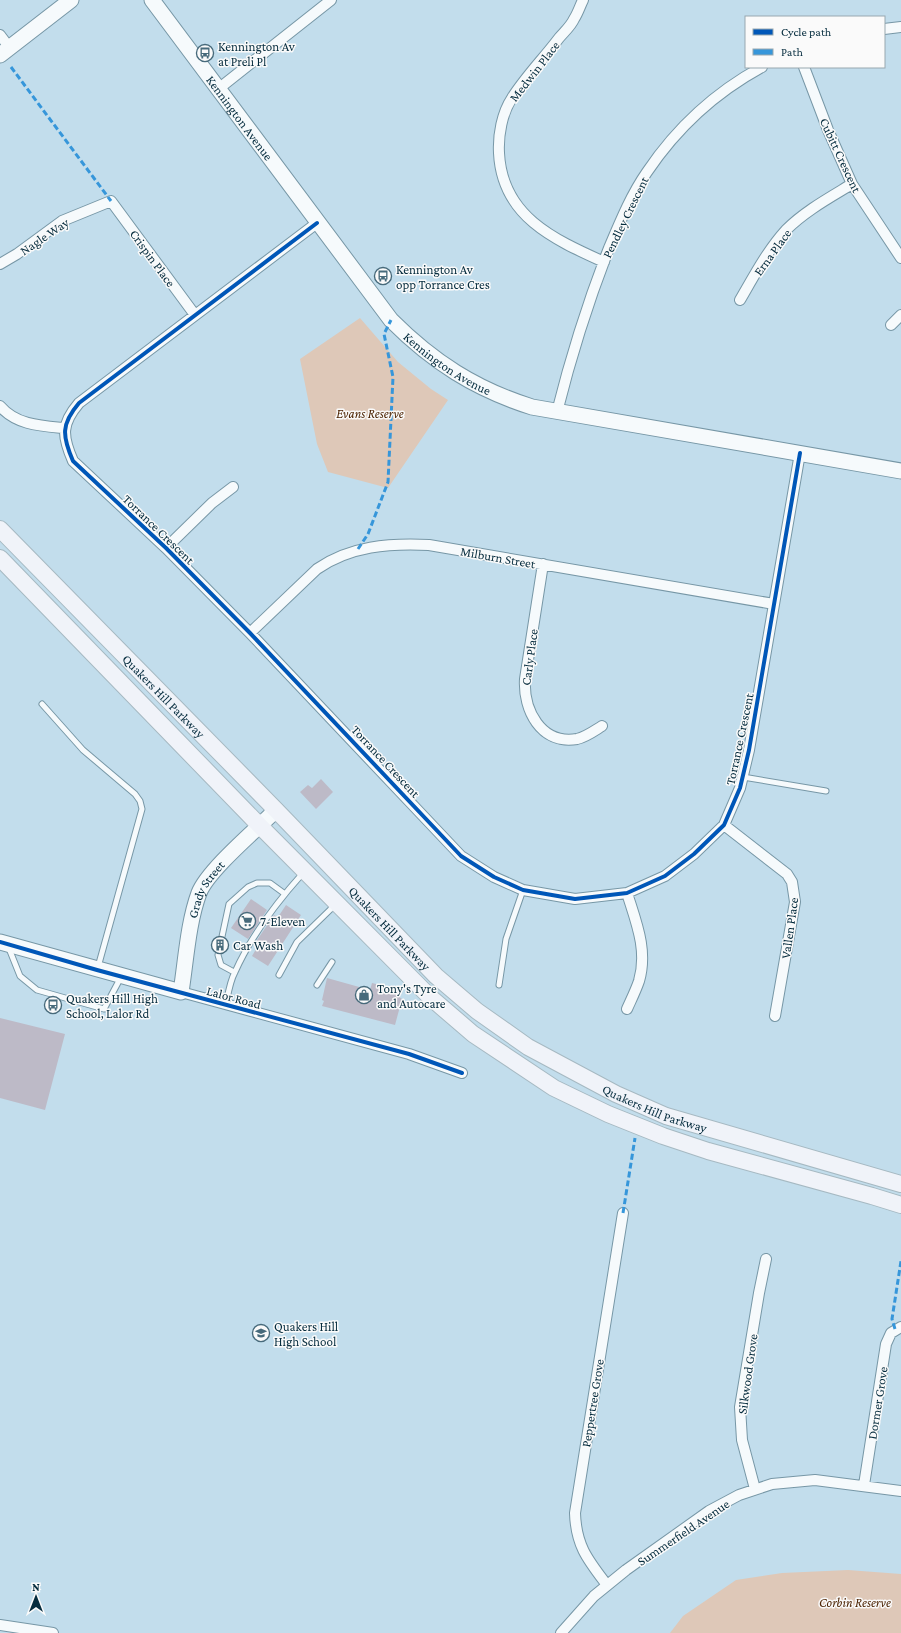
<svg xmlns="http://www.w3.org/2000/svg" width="901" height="1633" viewBox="0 0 901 1633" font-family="'Crimson Pro',serif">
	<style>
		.green { fill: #dec8b8 }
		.building { fill: #bdbac7 }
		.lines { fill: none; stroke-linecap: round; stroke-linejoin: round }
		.lane-casing { stroke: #7797a6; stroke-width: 7 }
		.street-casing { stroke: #7797a6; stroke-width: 12 }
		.secondary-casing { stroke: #7797a6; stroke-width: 17 }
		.primary-casing { stroke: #a6b9c2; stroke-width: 18 }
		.lane { stroke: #f6fafc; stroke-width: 5 }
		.street { stroke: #f6fafc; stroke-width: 10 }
		.secondary { stroke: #f6fafc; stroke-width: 15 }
		.primary { stroke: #f0f3f9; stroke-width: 16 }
		.quiet { stroke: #3696da; stroke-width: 3; stroke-dasharray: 6 3; stroke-linecap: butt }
		.cycleway-casing { stroke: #fafafa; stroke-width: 6 }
		.cycleway { stroke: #0057b8; stroke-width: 4 }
		.labels { text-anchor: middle; stroke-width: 3; stroke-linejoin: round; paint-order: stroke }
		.poi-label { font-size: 13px; fill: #052c3e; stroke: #fafafa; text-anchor: start }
		.street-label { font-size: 13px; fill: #052c3e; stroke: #fafafa }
		.park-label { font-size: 13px; font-style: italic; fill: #4c2302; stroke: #fafafa }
	</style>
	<rect width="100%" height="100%" fill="#c2ddec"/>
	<!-- green -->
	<path class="green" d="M360 318 398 362 431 389 448 400 388 488 328 472 317 444 300 359Z
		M848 1570 901 1574V1633H670L683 1616 736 1580 782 1573Z"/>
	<!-- building -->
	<path class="building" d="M321 779 333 792 316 809 300 792 308 785 312 788Z
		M251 899 267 910 248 939 231 928Z
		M286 905 301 915 268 966 252 956 258 946 255 943 274 915 278 917Z
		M327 978 370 990 372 983 384 986 402 999 395 1025 322 1006 324 1001 322 1000Z
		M0 1018 65 1034 45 1110 0 1098Z"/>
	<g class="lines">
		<!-- lane casing -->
		<g class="lane-casing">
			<path id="lane" d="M42 704 83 750 135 794 140 801 142 809 98 967
				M743 777 826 791
				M8 946 20 976 37 990 104 1009 121 977
				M234 972 221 965 218 955 229 904 248 887 257 883H270L285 894
				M279 975 297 942 335 905
				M317 985 332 962
				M499 985 506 939 523 890
				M226 1004C228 994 230 981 235 972 251 936 277 902 303 873"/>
		</g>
		<!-- street casing -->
		<g class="street-casing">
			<path id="street" d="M583 0C580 6 578 13 574 19 571 26 564 32 559 38 544 58 525 77 512 98 502 113 498 135 499 153 502 216 553 239 604 262
				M884 29 901 27
				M0 35 9 47
				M804 67 828 130 852 184 901 258
				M217 90 331 0
				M317 223 79 403C61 424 62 436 73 461L166 548 250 633 461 856 494 877 523 890 575 899 627 893 665 876 694 854 724 825 740 788 749 750 800 453
				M0 264 17 254 62 221 111 201 195 315
				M740 300C754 276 767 251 786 230 805 211 829 198 852 184
				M891 325 901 315
				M0 406C16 425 41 426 64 428
				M557 412C571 356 588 302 609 248 620 222 631 195 647 172 676 129 716 92 762 67
				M166 548 212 503 233 487
				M543 564 525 679C523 710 541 745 577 739 586 737 594 731 602 726
				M250 633 317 569C350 546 389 543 429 545L774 604
				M724 825 787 874 792 882 795 902 775 1016
				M181 992 409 1054 462 1073
				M627 1009C631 1000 636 990 639 981 648 950 636 922 627 893
				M864 1485 886 1344 891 1333 901 1327
				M755 1489 742 1440 740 1407 759 1293 766 1259
				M607 1585C588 1560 576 1546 575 1513L623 1213
				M0 1625 53 1633
				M561 1633 594 1596 626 1570 709 1511 739 1495 772 1484 815 1480 901 1491"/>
		</g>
		<!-- secondary casing -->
		<g class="secondary-casing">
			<g id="secondary">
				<path id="s1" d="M152 0 391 320C433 362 475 389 532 407L901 471"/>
				<path d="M0 55 71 0"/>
				<path id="s2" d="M0 942 181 992C186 960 188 923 199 893 208 870 257 829 276 810"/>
			</g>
		</g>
		<!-- primary casing -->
		<g class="primary-casing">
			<g id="primary">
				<path id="s3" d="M0 529 276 810 436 976 477 1011 528 1047 616 1094 666 1116 901 1184"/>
				<path d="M0 558 260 826 430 997 473 1034 554 1088 608 1114 663 1136 708 1151 872 1196 901 1205"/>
			</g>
		</g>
		<!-- lane -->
		<use href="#lane" class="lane"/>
		<!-- street -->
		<use href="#street" class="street"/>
		<!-- secondary -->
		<use href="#secondary" class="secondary"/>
		<!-- primary -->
		<use href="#primary" class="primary"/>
		<!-- quiet -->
		<path class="quiet" d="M11 67 111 201
			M358 549 368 534 388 482 393 377 384 334 391 320
			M623 1213 635 1138
			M895 1329 892 1319 901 1261"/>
		<!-- cycleway casing -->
		<g class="cycleway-casing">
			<path id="cycleway" d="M317 223 79 403C61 424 62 436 73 461L166 548 250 633 461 856 494 877 523 890 575 899 627 893 665 876 694 854 724 825 740 788 749 750 800 453
				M0 942 97 970 409 1054 462 1073"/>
		</g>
		<!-- cycleway -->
		<use href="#cycleway" class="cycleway"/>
	</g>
	<!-- icons -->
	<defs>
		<g id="bus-ring" transform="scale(0.9)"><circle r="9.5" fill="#fafafa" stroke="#476a7b" stroke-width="1.5"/><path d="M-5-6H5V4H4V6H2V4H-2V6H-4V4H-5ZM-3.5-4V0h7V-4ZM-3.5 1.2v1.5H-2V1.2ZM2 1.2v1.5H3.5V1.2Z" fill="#476a7b"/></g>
		<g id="supermarket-ring" transform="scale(0.9)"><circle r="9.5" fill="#fafafa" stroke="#476a7b" stroke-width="1.5"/><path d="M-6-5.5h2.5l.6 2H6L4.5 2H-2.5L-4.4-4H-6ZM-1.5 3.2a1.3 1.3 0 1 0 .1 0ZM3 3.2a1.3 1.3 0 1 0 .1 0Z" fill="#476a7b"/></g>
		<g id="building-ring" transform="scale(0.9)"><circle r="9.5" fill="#fafafa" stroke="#476a7b" stroke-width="1.5"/><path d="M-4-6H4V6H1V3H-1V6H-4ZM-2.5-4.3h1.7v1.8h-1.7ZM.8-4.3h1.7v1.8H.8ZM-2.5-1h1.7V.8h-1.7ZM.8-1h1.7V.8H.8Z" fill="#476a7b"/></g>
		<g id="shop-ring" transform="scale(0.9)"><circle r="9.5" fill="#fafafa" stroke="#476a7b" stroke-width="1.5"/><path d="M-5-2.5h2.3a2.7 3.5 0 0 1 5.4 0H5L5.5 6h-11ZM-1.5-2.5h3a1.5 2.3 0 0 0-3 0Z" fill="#476a7b"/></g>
		<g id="school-ring" transform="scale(0.9)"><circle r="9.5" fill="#fafafa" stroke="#476a7b" stroke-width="1.5"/><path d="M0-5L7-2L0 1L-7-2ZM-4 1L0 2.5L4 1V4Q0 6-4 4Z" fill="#476a7b"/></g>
	</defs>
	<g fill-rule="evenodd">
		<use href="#bus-ring" x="205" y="53"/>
		<use href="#bus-ring" x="383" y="276"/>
		<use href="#supermarket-ring" x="247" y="921"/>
		<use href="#building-ring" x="220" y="945"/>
		<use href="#shop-ring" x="364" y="995"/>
		<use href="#bus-ring" x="53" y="1005"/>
		<use href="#school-ring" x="261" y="1333"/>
	</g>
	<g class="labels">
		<!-- poi labels -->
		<g class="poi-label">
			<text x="218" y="51">Kennington Av<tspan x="218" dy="15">at Preli Pl</tspan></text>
			<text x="396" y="274">Kennington Av<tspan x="396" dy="15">opp Torrance Cres</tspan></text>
			<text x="260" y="926">7-Eleven</text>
			<text x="233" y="950">Car Wash</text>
			<text x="377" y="993">Tony's Tyre<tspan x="377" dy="15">and Autocare</tspan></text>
			<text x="66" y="1003">Quakers Hill High<tspan x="66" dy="15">School, Lalor Rd</tspan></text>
			<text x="274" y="1331">Quakers Hill<tspan x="274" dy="15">High School</tspan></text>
		</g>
		<!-- street labels -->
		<g class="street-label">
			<text transform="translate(534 71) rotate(-52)" y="5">Medwin Place</text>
			<text dy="5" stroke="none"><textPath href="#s1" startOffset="147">Kennington Avenue</textPath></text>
			<text transform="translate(841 155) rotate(65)" y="5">Cubitt Crescent</text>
			<text transform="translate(625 217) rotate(-64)" y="5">Pendley Crescent</text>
			<text transform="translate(44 236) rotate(-34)" y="5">Nagle Way</text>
			<text transform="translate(772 252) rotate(-54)" y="5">Erna Place</text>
			<text transform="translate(153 258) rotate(54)" y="5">Crispin Place</text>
			<text dy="5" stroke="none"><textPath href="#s1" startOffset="471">Kennington Avenue</textPath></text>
			<text transform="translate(159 529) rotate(44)" y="5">Torrance Crescent</text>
			<text transform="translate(498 557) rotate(10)" y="5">Milburn Street</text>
			<text transform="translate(529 657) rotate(-82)" y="5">Carly Place</text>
			<text dy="5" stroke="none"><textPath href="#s3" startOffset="234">Quakers Hill Parkway</textPath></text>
			<text transform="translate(739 739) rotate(-78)" y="5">Torrance Crescent</text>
			<text transform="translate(386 761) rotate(47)" y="5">Torrance Crescent</text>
			<text dy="5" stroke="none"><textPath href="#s2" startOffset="295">Grady Street</textPath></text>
			<text dy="5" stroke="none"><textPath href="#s3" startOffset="558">Quakers Hill Parkway</textPath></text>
			<text transform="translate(789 928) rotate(-82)" y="5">Vallen Place</text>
			<text transform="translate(234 997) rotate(15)" y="5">Lalor Road</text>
			<text dy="5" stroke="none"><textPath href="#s3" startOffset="882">Quakers Hill Parkway</textPath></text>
			<text transform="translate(747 1374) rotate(-82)" y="5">Silkwood Grove</text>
			<text transform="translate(592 1403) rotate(-81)" y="5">Peppertree Grove</text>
			<text transform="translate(877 1403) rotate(-81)" y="5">Dormer Grove</text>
			<text transform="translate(683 1532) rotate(-34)" y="5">Summerfield Avenue</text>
		</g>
		<!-- park labels -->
		<g class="park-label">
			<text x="370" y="418">Evans Reserve</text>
			<text x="855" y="1607">Corbin Reserve</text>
		</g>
	</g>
	<!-- legend -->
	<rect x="745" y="16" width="140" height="52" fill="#fafafa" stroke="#98a8af"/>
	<rect x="753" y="29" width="20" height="6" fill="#0057b8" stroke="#98a8af"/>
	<text x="781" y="36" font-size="12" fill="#052c3e">Cycle path</text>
	<rect x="753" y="49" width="20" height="6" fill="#3696da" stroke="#98a8af"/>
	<text x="781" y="56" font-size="12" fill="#052c3e">Path</text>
	<!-- north arrow -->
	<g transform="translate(36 1597)" stroke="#fafafa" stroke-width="3" paint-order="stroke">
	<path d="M0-3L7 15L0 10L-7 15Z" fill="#052c3e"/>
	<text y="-6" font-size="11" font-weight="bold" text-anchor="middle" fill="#052c3e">N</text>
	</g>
</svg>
